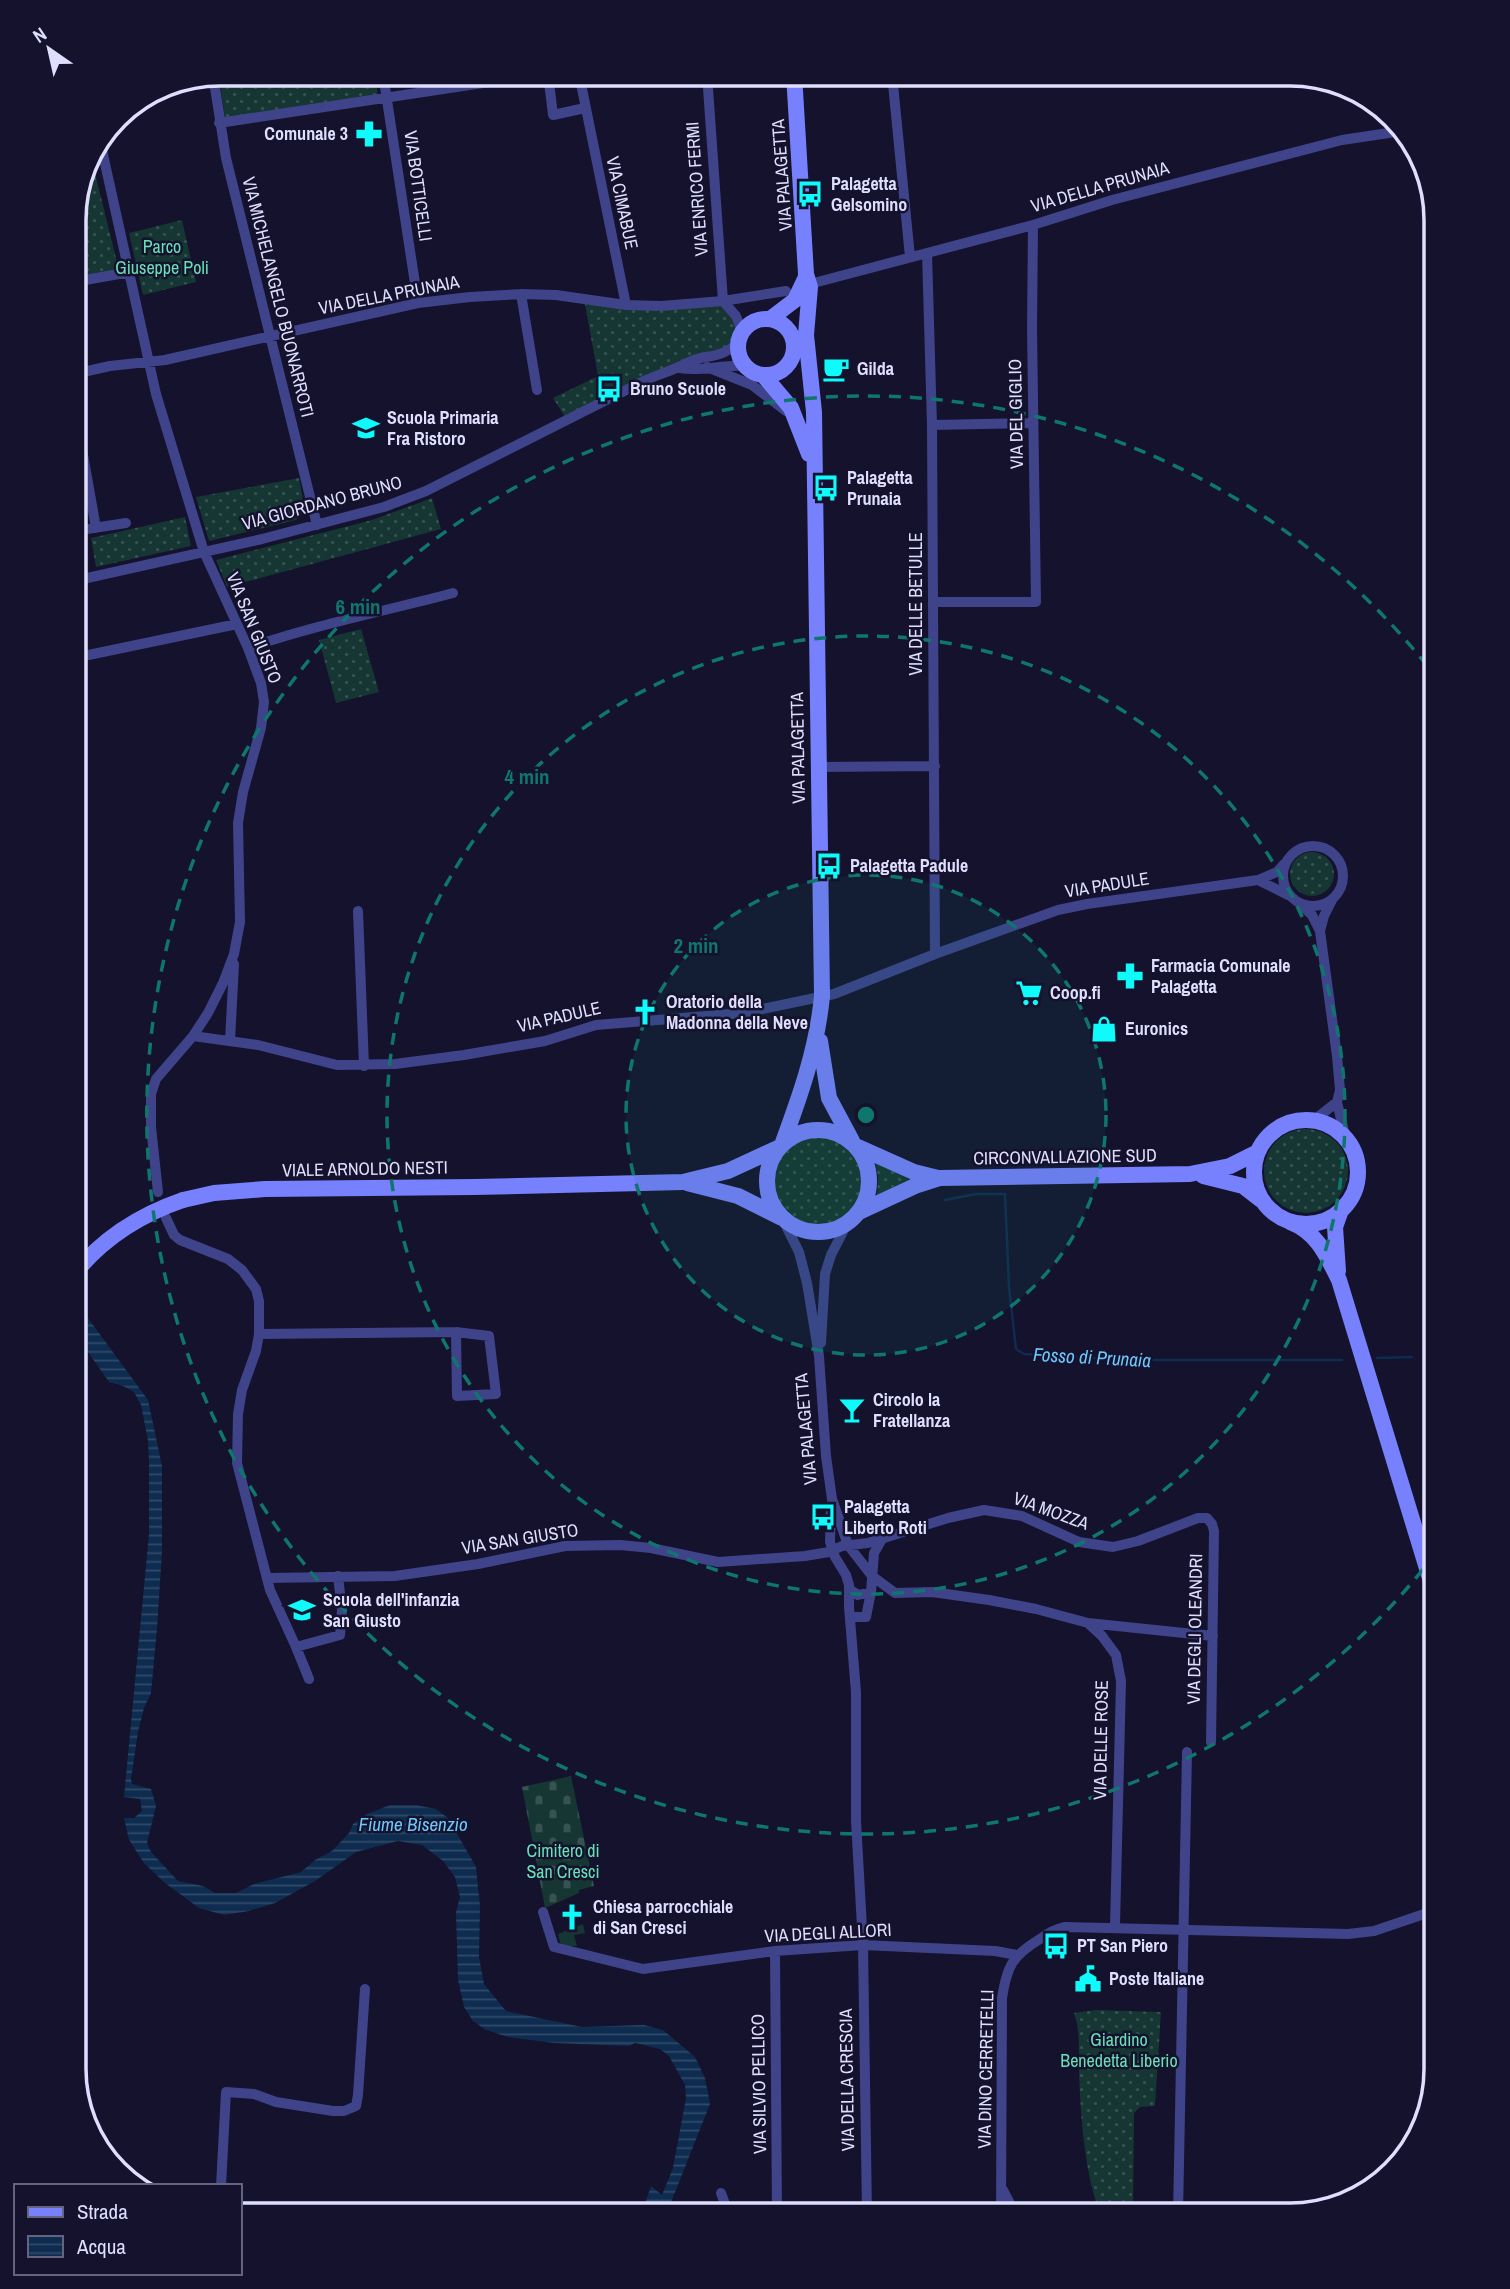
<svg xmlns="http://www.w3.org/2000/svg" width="1510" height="2289" viewBox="0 0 1510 2289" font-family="'Archivo Narrow',sans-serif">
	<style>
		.grass { fill: url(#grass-dots) }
		.cemetery { fill: url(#cemetery-stones) }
		.garden { fill: #153632 }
		.water { fill: url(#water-rules) }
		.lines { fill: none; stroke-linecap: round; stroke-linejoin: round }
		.stream { stroke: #0e2c4f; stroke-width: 2.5 }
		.street { stroke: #3e438a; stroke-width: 10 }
		.secondary { stroke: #7780fd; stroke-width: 16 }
		.secondary-bridge { stroke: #7780fd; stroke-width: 16 }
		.ring { fill: none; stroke: #0f766e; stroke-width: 3.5; stroke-dasharray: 12 9 }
		.labels { text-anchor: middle; stroke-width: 5; stroke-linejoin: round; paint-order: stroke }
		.poi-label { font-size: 18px; font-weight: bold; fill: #dfdefe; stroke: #14122c; text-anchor: start }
		.street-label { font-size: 18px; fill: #dfdefe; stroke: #14122c }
		.park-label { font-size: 18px; fill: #69e0b7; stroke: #14122c }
		.water-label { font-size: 19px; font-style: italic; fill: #6ec8fd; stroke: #14122c }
		.rim { fill: none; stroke: #dfdefe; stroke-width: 3.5 }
		.centre { fill: #0f766e; stroke: #14122c; stroke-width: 3.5 }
		.ring-label { font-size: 21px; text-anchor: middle; font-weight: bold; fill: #0f766e; stroke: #14122c; stroke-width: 5; stroke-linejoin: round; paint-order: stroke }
	</style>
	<defs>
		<pattern id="grass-dots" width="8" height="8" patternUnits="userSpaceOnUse" patternTransform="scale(1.75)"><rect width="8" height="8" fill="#153632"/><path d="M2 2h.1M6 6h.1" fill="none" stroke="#375351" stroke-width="1.8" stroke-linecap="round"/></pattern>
		<pattern id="cemetery-stones" width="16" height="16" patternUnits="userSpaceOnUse" patternTransform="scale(1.75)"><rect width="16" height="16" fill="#153632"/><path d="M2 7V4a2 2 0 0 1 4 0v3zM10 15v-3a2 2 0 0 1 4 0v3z" fill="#375351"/></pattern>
		<pattern id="water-rules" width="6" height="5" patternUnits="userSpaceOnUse" patternTransform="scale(1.75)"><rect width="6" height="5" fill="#0e2c4f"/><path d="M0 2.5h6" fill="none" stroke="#314a69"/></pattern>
	</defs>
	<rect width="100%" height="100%" fill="#14122c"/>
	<!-- grass -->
	<path class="grass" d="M219 74H375L378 97 225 119Z
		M87 160 94 169 119 270 74 277V210Z
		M182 220 196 282 143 295 129 233Z
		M584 299 607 302 723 301 742 331 738 343 693 361 567 420 553 398 598 376Z
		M299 478C302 494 307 508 296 520L209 541 196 497Z
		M432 498 441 529 227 587 216 560 372 520Z
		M185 517 191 546 96 567 91 538Z
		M361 629 379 692 336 703 319 640Z
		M1290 874a22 22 0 1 1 44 0a22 22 0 1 1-44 0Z
		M1264 1171a42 42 0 1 1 84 0a42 42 0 1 1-84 0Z
		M773 1181a45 45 0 1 1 90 0a45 45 0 1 1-90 0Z
		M875 1162 910 1179 877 1195 878 1177Z
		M1096 2010 1161 2012 1155 2106 1140 2107 1134 2113 1133 2215H1102C1085 2185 1080 2108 1079 2072 1078 2050 1081 2033 1074 2013Z"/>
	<!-- cemetery -->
	<path class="cemetery" d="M571 1776 594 1886 579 1890V1893L545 1908 522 1787Z"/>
	<!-- garden -->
	<path class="garden" d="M583 1924 585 1933 574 1935 577 1946H561L558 1934Z"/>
	<!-- water -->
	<path class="water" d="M74 1299 148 1400 162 1466V1552L157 1629 151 1693 144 1708 138 1732 131 1779 132 1784 151 1789 156 1806 147 1843 151 1852 178 1881 203 1886 215 1893H236L254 1884 301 1872 315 1860 332 1851 349 1833 353 1824 367 1814 390 1805H416L436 1809 448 1818 476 1867 480 1906 479 1957 484 1984 506 2011 582 2027 644 2025 663 2030 695 2057 705 2078 710 2104 666 2215H641L651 2186 662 2195 673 2168 686 2098 685 2085 669 2056 660 2049 635 2043 629 2046 554 2043 508 2037 486 2030 473 2021 464 2007 458 1980 456 1912 460 1897 455 1877 443 1861 422 1845 398 1841 356 1852 315 1881 275 1903 249 1911 224 1915 199 1908 165 1883 144 1863 129 1840 124 1818H134L142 1811 140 1799 124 1797 149 1534V1461L148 1441 141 1405 134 1392 123 1386 109 1382 74 1332Z"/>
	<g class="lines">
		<!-- stream -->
		<path class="stream" d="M945 1200 976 1194H1005L1009 1287 1016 1349 1024 1354 1126 1360H1342
			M1377 1358 1412 1357"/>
		<!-- street -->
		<path class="street" d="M383 74 418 303
			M548 74 553 115 585 108
			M579 74 626 305
			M707 74 723 301
			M892 74 910 257
			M213 75 226 158 317 525
			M219 123 542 74
			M100 141 156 394 204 552 248 648 261 683 264 702 261 728 243 792 238 823 240 922 234 954 223 983 208 1013 193 1036 156 1079 151 1094V1127L158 1192
			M927 253 932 425 935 954
			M74 282 130 272
			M810 284 1033 225 1112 200 1342 140 1402 131
			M521 294 537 390
			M723 301 736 316 742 331
			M707 367 752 385 786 411
			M680 368C701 372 723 364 745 366
			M74 374 110 366 165 360 418 303 470 297 521 294 556 295 626 305 661 306 723 301 786 291
			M74 404 96 528
			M932 425 1033 423
			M74 531 126 523
			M74 581 262 539 384 507 426 491 646 380C660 374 674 370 687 363 706 353 717 361 738 343
			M933 602H1036L1032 329 1033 225
			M248 648C315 625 385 611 453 593
			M74 658 237 624
			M818 767 935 766
			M1283 876a30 30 0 1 1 60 0a30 30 0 1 1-60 0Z
			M1284 864 1277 872 1258 880 1288 895
			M1300 904 1312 915 1320 931 1324 916 1332 900
			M358 911 364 1066
			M1320 931 1337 1056 1340 1090 1337 1102
			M193 1036 258 1045 337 1065 395 1064 464 1055 545 1041 596 1025 743 1013 834 994 935 954 1058 910 1087 904 1258 880
			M230 1041 234 964
			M1313 1121 1337 1102 1346 1140
			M166 1218 174 1235 180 1240 228 1259 242 1270 256 1289 259 1301V1334L256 1351 242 1390 238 1414 237 1463 270 1590 296 1647 340 1635 342 1610 338 1576
			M782 1218 799 1252 807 1283 819 1356 826 1456 832 1499 848 1545 872 1576 895 1593 932 1592 989 1600 1036 1609 1088 1623 1102 1636 1116 1655 1121 1681 1115 1926
			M259 1334 456 1332 489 1336 496 1394 457 1396 456 1332
			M821 1343 825 1274 831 1255 848 1222
			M831 1505 830 1542 835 1557 846 1575 849 1585V1607L856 1692V1821L863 1945 867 2215
			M268 1578 395 1576 478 1564 565 1546 620 1545 651 1548 718 1562 805 1556 829 1552 842 1546 868 1543 948 1518 984 1510 1022 1516 1079 1542 1113 1547 1138 1541 1198 1518H1207L1212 1524 1214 1531 1211 1742
			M849 1589 858 1595 871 1592 874 1553 882 1539
			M850 1617H866L871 1592
			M1088 1623 1213 1636
			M296 1647 309 1679
			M543 1912 554 1947 643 1969 775 1951 863 1945 995 1951 1017 1955
			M775 1951 777 2215
			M221 2186 226 2092 254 2094 276 2102 333 2111H344L356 2106 358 2095 365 1989
			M1003 2190 1016 2215
			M721 2193 729 2215
			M1001 2215 1002 1998C1007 1966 1012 1956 1040 1939 1048 1933 1056 1929 1065 1927L1348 1934 1374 1931 1436 1910
			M1178 2215 1187 1752"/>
		<!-- secondary -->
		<path class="secondary" d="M738 347a28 28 0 1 1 56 0a28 28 0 1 1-56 0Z
			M770 319 795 300 806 277
			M764 376 791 408 809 454
			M820 1041 829 1098 852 1141
			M1254 1172a52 52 0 1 1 104 0a52 52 0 1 1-104 0Z
			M767 1181a51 51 0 1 1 102 0a51 51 0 1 1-102 0Z
			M782 1145C800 1096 817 1049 822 996L814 412 806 335 810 287 806 274 794 74
			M858 1147 914 1172 938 1178
			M1203 1176 1243 1186 1261 1200
			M687 1183 738 1196 780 1217
			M183 1200 214 1193 265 1189 474 1187 683 1182 728 1171 780 1147
			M859 1212 915 1186 940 1178 1190 1174 1230 1166 1258 1152
			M1290 1222C1317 1232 1327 1256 1339 1280L1436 1598
			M1338 1271 1335 1227 1341 1210"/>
		<!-- secondary-bridge -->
		<path class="secondary-bridge" d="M74 1274C103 1238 139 1215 183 1200"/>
	</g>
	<!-- distance rings -->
	<circle cx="866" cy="1115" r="240" fill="#0f766e" fill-opacity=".12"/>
	<g class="ring">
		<circle cx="866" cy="1115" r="240"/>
		<circle cx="866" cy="1115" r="479"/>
		<path d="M1436 1553A719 719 0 1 1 1436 677"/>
	</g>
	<!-- icons -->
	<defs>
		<g id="pharmacy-bare" transform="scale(2.1)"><path d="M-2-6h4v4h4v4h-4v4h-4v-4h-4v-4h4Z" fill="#0efafb" stroke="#14122c" stroke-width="2.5" paint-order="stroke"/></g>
		<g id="bus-bare" transform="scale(2.1)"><path d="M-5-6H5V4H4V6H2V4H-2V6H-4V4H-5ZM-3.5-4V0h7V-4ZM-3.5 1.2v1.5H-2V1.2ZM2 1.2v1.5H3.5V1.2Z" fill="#0efafb" stroke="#14122c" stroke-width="2.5" paint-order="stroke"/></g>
		<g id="cafe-bare" transform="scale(2.1)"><path d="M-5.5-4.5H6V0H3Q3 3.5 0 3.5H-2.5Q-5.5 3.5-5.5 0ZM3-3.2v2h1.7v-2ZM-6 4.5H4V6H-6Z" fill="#0efafb" stroke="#14122c" stroke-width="2.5" paint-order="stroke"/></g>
		<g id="school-bare" transform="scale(2.1)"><path d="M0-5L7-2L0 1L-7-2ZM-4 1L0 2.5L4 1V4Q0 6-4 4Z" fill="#0efafb" stroke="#14122c" stroke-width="2.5" paint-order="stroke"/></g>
		<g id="supermarket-bare" transform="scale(2.1)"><path d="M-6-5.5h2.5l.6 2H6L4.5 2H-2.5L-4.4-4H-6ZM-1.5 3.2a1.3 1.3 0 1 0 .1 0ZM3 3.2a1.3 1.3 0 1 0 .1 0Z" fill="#0efafb" stroke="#14122c" stroke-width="2.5" paint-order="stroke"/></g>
		<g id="church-bare" transform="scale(2.1)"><path d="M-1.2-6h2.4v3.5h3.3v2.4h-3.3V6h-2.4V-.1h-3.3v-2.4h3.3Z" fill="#0efafb" stroke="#14122c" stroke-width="2.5" paint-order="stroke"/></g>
		<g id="shop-bare" transform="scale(2.1)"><path d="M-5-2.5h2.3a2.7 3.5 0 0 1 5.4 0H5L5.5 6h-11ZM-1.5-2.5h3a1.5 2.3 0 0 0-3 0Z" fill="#0efafb" stroke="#14122c" stroke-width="2.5" paint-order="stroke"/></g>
		<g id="bar-bare" transform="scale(2.1)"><path d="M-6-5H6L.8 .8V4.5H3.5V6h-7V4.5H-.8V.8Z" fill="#0efafb" stroke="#14122c" stroke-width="2.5" paint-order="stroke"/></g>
		<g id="civic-bare" transform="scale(2.1)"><path d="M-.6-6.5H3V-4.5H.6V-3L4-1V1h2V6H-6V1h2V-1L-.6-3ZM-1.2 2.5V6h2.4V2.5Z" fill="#0efafb" stroke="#14122c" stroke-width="2.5" paint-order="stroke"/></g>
	</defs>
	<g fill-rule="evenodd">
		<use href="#pharmacy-bare" x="369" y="134"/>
		<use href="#bus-bare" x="810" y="194"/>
		<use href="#cafe-bare" x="836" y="369"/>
		<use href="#bus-bare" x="609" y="389"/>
		<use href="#school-bare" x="366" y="428"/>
		<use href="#bus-bare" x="826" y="488"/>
		<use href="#bus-bare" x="829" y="866"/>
		<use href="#pharmacy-bare" x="1130" y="976"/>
		<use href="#supermarket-bare" x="1029" y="993"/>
		<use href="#church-bare" x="645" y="1012"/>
		<use href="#shop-bare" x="1104" y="1029"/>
		<use href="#bar-bare" x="852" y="1410"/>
		<use href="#bus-bare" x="823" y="1517"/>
		<use href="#school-bare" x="302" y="1610"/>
		<use href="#church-bare" x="572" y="1917"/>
		<use href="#bus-bare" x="1056" y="1946"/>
		<use href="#civic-bare" x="1088" y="1979"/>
	</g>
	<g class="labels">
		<!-- poi labels -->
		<g class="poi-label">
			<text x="348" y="140" text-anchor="end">Comunale 3</text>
			<text x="831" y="190">Palagetta<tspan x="831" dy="21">Gelsomino</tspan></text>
			<text x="857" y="375">Gilda</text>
			<text x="630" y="395">Bruno Scuole</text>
			<text x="387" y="424">Scuola Primaria<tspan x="387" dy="21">Fra Ristoro</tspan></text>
			<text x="847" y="484">Palagetta<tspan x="847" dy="21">Prunaia</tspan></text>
			<text x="850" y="872">Palagetta Padule</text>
			<text x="1151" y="972">Farmacia Comunale<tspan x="1151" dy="21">Palagetta</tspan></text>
			<text x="1050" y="999">Coop.fi</text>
			<text x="666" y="1008">Oratorio della<tspan x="666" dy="21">Madonna della Neve</tspan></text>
			<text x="1125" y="1035">Euronics</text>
			<text x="873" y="1406">Circolo la<tspan x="873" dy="21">Fratellanza</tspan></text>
			<text x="844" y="1513">Palagetta<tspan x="844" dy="21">Liberto Roti</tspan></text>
			<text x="323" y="1606">Scuola dell'infanzia<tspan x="323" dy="21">San Giusto</tspan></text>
			<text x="593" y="1913">Chiesa parrocchiale<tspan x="593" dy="21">di San Cresci</tspan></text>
			<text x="1077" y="1952">PT San Piero</text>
			<text x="1109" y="1985">Poste Italiane</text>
		</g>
		<!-- street labels -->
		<g class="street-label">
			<text transform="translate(782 175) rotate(-94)" y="6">VIA PALAGETTA</text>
			<text transform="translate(418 186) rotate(82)" y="6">VIA BOTTICELLI</text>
			<text transform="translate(1100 187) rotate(-16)" y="6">VIA DELLA PRUNAIA</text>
			<text transform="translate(697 189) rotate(-94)" y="6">VIA ENRICO FERMI</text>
			<text transform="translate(622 203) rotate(78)" y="6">VIA CIMABUE</text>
			<text transform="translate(389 295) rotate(-11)" y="6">VIA DELLA PRUNAIA</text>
			<text transform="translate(278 297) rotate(76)" y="6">VIA MICHELANGELO BUONARROTI</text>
			<text transform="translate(1016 414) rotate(-91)" y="6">VIA DEL GIGLIO</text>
			<text transform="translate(322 503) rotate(-15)" y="6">VIA GIORDANO BRUNO</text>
			<text transform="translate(916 604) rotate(-90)" y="6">VIA DELLE BETULLE</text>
			<text transform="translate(254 628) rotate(68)" y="6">VIA SAN GIUSTO</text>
			<text transform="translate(798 748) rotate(-91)" y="6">VIA PALAGETTA</text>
			<text transform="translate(1107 885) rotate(-9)" y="6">VIA PADULE</text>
			<text transform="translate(559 1017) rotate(-13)" y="6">VIA PADULE</text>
			<text transform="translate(1065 1157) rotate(-1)" y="6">CIRCONVALLAZIONE SUD</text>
			<text transform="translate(365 1169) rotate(-1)" y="6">VIALE ARNOLDO NESTI</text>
			<text transform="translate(806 1429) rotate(-95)" y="6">VIA PALAGETTA</text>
			<text transform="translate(1051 1511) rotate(20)" y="6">VIA MOZZA</text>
			<text transform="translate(520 1539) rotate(-9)" y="6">VIA SAN GIUSTO</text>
			<text transform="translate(1195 1629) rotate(-89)" y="6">VIA DEGLI OLEANDRI</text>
			<text transform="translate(1101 1740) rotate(-89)" y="6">VIA DELLE ROSE</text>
			<text transform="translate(828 1933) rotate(-3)" y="6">VIA DEGLI ALLORI</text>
			<text transform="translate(986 2069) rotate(-89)" y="6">VIA DINO CERRETELLI</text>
			<text transform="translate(847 2080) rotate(-91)" y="6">VIA DELLA CRESCIA</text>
			<text transform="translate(759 2084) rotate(-91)" y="6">VIA SILVIO PELLICO</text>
		</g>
		<!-- park labels -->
		<g class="park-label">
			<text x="162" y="253">Parco<tspan x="162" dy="21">Giuseppe Poli</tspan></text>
			<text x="563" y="1857">Cimitero di<tspan x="563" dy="21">San Cresci</tspan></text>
			<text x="1119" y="2046">Giardino<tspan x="1119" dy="21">Benedetta Liberio</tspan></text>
		</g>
		<!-- water labels -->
		<g class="water-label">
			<text transform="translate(1092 1357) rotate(3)" y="7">Fosso di Prunaia</text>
			<text x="413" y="1831">Fiume Bisenzio</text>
		</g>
	</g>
	<!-- crop -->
	<path d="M0 0H1510V2289H0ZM220 86H1290A134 134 0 0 1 1424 220V2069A134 134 0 0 1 1290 2203H220A134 134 0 0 1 86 2069V220A134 134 0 0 1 220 86Z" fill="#14122c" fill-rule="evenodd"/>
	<path class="rim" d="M220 86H1290A134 134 0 0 1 1424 220V2069A134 134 0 0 1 1290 2203H220A134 134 0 0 1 86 2069V220A134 134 0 0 1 220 86Z"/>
	<circle cx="866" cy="1115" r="10" class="centre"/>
	<g class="ring-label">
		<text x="358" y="614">6 min</text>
		<text x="527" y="784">4 min</text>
		<text x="696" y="953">2 min</text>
	</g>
	<!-- legend -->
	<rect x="14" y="2184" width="228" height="91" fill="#14122c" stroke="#656480" stroke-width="2"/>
	<rect x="28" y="2207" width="35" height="10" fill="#7780fd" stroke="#656480" stroke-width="2"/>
	<text x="77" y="2219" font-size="21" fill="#dfdefe">Strada</text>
	<rect x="28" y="2236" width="35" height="21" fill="url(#water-rules)" stroke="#656480" stroke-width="2"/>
	<text x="77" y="2254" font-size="21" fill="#dfdefe">Acqua</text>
	<!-- north arrow -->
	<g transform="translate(49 49) rotate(326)" stroke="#14122c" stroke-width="5" paint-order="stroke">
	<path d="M0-5L12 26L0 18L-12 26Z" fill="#dfdefe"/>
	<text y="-10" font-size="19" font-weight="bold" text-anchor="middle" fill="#dfdefe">N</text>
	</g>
</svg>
